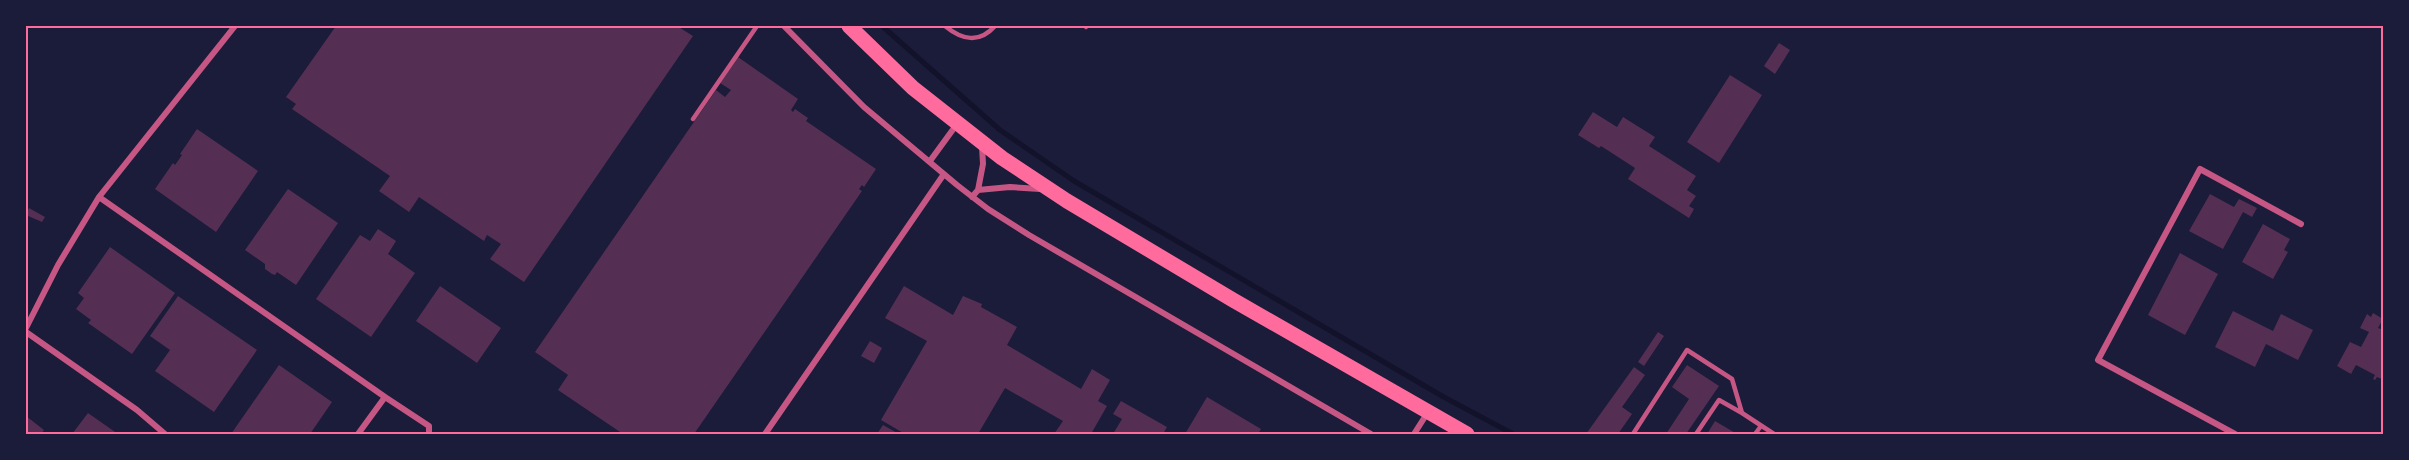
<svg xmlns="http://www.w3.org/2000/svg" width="2409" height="460" viewBox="0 0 2409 460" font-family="'Alegreya Sans',sans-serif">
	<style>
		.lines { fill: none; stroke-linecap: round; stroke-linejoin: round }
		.stream { stroke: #12122b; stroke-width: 5 }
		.building { fill: #542f53 }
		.service { stroke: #c65784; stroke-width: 4.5 }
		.minor { stroke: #c65784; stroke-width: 6 }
		.primary { stroke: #ff6b9d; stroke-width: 15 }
		.neatline { fill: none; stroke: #ff6b9d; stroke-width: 2 }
	</style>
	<rect width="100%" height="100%" fill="#1b1b3a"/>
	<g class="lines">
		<!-- stream -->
		<path class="stream" d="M882 26 1000 130 1074 181 1442 396 1513 434"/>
	</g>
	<!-- building -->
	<path class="building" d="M336 26H677L693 36 524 282 490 259 501 244 487 235 484 241 419 197 409 212 379 191 390 176 292 109 296 104 286 97Z
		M1779 43 1790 50 1775 74 1764 66Z
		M738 57 798 99 791 110 793 112 795 109 808 118 806 121 876 169 864 187 862 185 859 189 862 191 694 434H631L630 432 623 434 558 390 568 375 535 352 716 90 725 97 731 90 720 83Z
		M1730 75 1762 95 1719 163 1687 142Z
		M1593 112 1617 127 1623 117 1655 137 1649 146 1696 176 1687 190 1696 196 1689 206 1694 209 1689 218 1628 179 1635 168 1601 146 1599 148 1578 135Z
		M197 129 258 171 216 232 155 189 173 163 175 165 182 155 180 154Z
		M288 189 338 223 296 285 277 272 275 275 272 274 265 269V264L245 250Z
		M2210 194 2234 207 2239 199 2257 208 2252 217 2243 212 2223 249 2189 231Z
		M29 208 45 217 42 222 26 215Z
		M2263 224 2290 239 2284 250 2288 252 2273 279 2242 262Z
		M378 229 396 241 388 254 415 273 371 337 316 299 360 235 370 241Z
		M110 247 175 293 132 354 88 323 91 320 76 309 84 298 78 293Z
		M2180 253 2218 274 2185 335 2148 315Z
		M440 286 501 328 477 363 416 321Z
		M904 286 953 315 963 296 982 304 981 307 1017 327 1007 345 1081 389 1092 369 1110 380 1098 401 1107 406 1091 434H1054L1063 421 1005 388 978 434H905L881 420 927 341 885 318Z
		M178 296 257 350 214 412 155 371 170 350 150 336Z
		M2233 311 2273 331 2281 314 2313 330 2298 360 2266 344 2255 367 2215 347Z
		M2373 313 2383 319 2378 328 2384 330 2382 371 2384 377 2382 379 2377 377 2375 380 2373 379 2375 375 2356 365 2351 374 2337 366 2350 342 2361 347 2369 332 2360 328 2367 314 2371 317Z
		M1658 332 1664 336 1644 366 1638 362Z
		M870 341 882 348 874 363 861 356Z
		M279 365 332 402 310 434H231Z
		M1687 365 1719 386 1686 434H1666L1689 399 1672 387Z
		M1634 367 1645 375 1622 407 1632 414 1618 434H1586Z
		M1207 397 1261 429 1258 434H1185Z
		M1121 401 1167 427 1163 434H1113L1122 419 1113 414Z
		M88 413 118 434H72Z
		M26 416 44 430 41 434H26Z
		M1715 421 1737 434H1707Z
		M883 425 899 434H877Z"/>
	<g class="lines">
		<!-- service -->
		<path class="service" d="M945 26C962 40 979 44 995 26
			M1085 26 1086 27
			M693 119 757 26
			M1633 434 1687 350 1732 379 1742 413 1774 434
			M1696 434 1719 400 1742 413
			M1755 434 1761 426"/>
		<!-- minor -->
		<path class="minor" d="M784 26 864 107 957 185 988 209 1029 235 1371 434
			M930 161 957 124
			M978 190 983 164 982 146
			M99 197 385 397 358 434
			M972 197 978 190 1010 187 1040 189
			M26 328 58 265 99 197 235 26
			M26 332 137 410 165 434
			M385 397 429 426V434
			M765 434 944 174
			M1414 434 1428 412
			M2235 434 2098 360 2200 169 2301 224"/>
		<!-- primary -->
		<path class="primary" d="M849 26 913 88 1002 158 1067 201 1233 300 1467 434"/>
	</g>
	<!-- border -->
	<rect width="2409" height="460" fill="none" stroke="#1b1b3a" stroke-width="54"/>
	<rect x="27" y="27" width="2355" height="406" class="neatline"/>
</svg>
